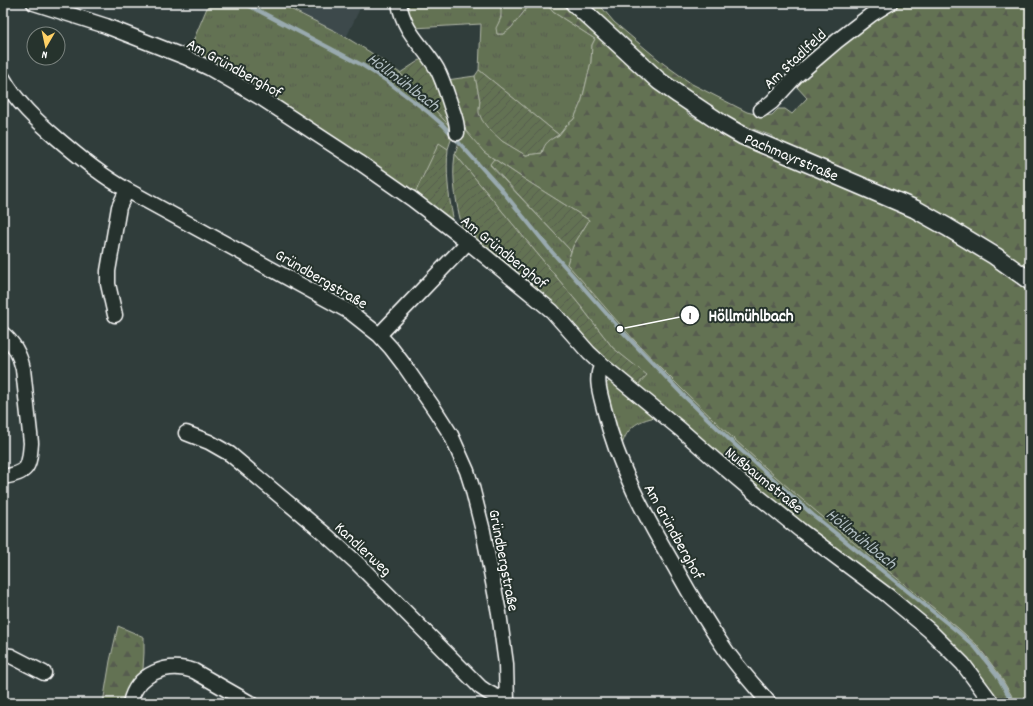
<svg xmlns="http://www.w3.org/2000/svg" width="1033" height="706" viewBox="0 0 1033 706" font-family="Dekko,sans-serif">
	<style>
		.built { fill: #3c494c }
		.grass { fill: url(#grass-tufts); stroke: #b2b8a9 }
		.forest { fill: url(#forest-firs); stroke: #b2b8a9 }
		.garden { fill: url(#garden-furrows); stroke: #b2b8a9 }
		.lines { fill: none; stroke-linecap: round; stroke-linejoin: round }
		.stream { stroke: #99aaaf; stroke-width: 4 }
		.minor-casing { stroke: #fff; stroke-width: 17 }
		.tertiary-casing { stroke: #fff; stroke-width: 20 }
		.minor { stroke: #26332d; stroke-width: 14 }
		.tertiary { stroke: #26332d; stroke-width: 17 }
		.labels { text-anchor: middle; stroke-width: 4; stroke-linejoin: round; paint-order: stroke }
		.street-label { font-size: 16px; fill: #fff; stroke: #26332d }
		.water-label { font-size: 17px; font-style: italic; fill: #b2bfc3; stroke: #26332d }
		.leader { fill: none; stroke: #fff; stroke-width: 1.5 }
		.callout-dot { fill: #fff; stroke: #26332d; stroke-width: 1.5 }
		.mark-label { font-size: 12px; text-anchor: middle; font-weight: bold; fill: #111 }
		.callout-label { font-size: 17px; text-anchor: middle; font-weight: bold; fill: #fff; stroke: #26332d; stroke-width: 4; stroke-linejoin: round; paint-order: stroke }
	</style>
	<defs>
		<pattern id="grass-tufts" width="24" height="20" patternUnits="userSpaceOnUse"><rect width="24" height="20" fill="#647253"/><path d="M3 7l-1-3M5 7V3M7 7l1-3M15 17l-1-3M17 17v-4M19 17l1-3" fill="none" stroke="#565b4f"/></pattern>
		<pattern id="forest-firs" width="22" height="20" patternUnits="userSpaceOnUse"><rect width="22" height="20" fill="#647253"/><path d="M5 1l3.5 6h-7zM16 11l3.5 6h-7z" fill="#565b4f"/></pattern>
		<pattern id="garden-furrows" width="10" height="10" patternUnits="userSpaceOnUse"><rect width="10" height="10" fill="#647253"/><path d="M-1 1l2-2M0 10L10 0M9 11l2-2" fill="none" stroke="#565b4f"/></pattern>
	</defs>
	<rect width="100%" height="100%" fill="#303d3b"/>
	<filter id="ink" filterUnits="userSpaceOnUse"><feTurbulence type="fractalNoise" baseFrequency=".025" numOctaves="2"/><feDisplacementMap in="SourceGraphic" scale="8" xChannelSelector="R" yChannelSelector="G"/><feConvolveMatrix kernelMatrix="1 2 1 2 8 2 1 2 1" color-interpolation-filters="sRGB"/></filter>
	<g filter="url(#ink)">
		<!-- built -->
		<path class="built" d="M278 3H375V6L362 4 346 38Z"/>
		<!-- grass -->
		<path class="grass" d="M209 3H278L337 32 370 52 400 73 419 92 454 131 448 149 439 144 414 195 188 53Z
			M403 3H499C506 17 496 21 497 34H503L511 28 531 3H546L553 12 595 39 592 45 591 62 582 100 574 119 566 126 559 135 479 70 481 24 414 28Z
			M461 119 484 152 494 159 490 165 571 251 567 264 684 391 734 439 774 475 816 511 958 628 977 645 999 674 1016 703H999L989 688 636 387 646 375 613 348 582 308 455 154 461 136Z
			M609 381H613L657 417C637 420 625 429 621 449L605 387 606 384Z"/>
		<!-- forest -->
		<path class="forest" d="M507 3H531L511 28 503 34H497L496 28 501 18V8Z
			M546 3H568L683 108 689 115 698 120 703 118 768 150 772 136 751 128 721 115 678 88 583 3H598L614 22 634 39 664 64 692 84 747 112 763 116 772 115 778 109H785L792 114 807 98 796 86 798 83 875 18 898 3H1030V703H1016L999 674 977 645 958 628C883 566 806 506 734 439 700 407 667 375 635 341 612 316 590 289 567 264L573 246 589 220 524 179 484 152 466 131 457 109 447 80 475 76 480 101 479 109 502 141 526 155 542 153 545 144 551 139 559 135 566 126 574 119 582 100 591 62 592 45 595 39 553 12Z
			M118 626 144 637V653L143 669C134 678 126 691 123 703H103L110 661Z"/>
		<!-- garden -->
		<path class="garden" d="M423 58 432 70 454 131 419 92 400 73Z
			M479 70 559 135C550 139 544 143 542 153L526 155 522 153 502 141 487 127 482 120 479 113V109L480 101 475 76Z
			M439 143 448 149C446 172 448 194 453 217L449 221 414 195Z
			M455 154 582 308 613 348 647 375 636 387 464 234C457 208 451 181 455 154Z
			M494 159 524 179 589 220 573 246 571 251 490 164Z"/>
		<g class="lines">
			<!-- stream -->
			<path class="stream" d="M244 3 362 65 384 79 428 112 443 125 500 188 552 252 620 329 684 396 732 442 813 515 957 631 975 647 997 675 1013 703"/>
			<!-- minor casing -->
			<g class="minor-casing">
				<path id="minor" d="M34 3 106 26 185 57 209 68 261 98 359 162 412 199 468 242 552 311 589 353 602 365 680 429 714 459 759 497 800 530 887 595 929 630 963 664 992 703
					M399 3C404 33 423 45 437 69 443 80 447 94 451 106 454 115 458 123 457 133
					M3 78C17 103 36 120 58 139 71 150 84 161 98 171 107 178 117 184 127 190L350 312 379 335 391 348 404 365 435 410 451 435 467 471 472 487 483 531 499 613 506 664 507 703
					M761 110 772 102 796 76 837 41 872 14 890 3
					M115 315 108 284V271L119 207 127 190
					M3 334C14 343 20 355 23 369L31 443C29 468 29 472 3 477
					M379 335 468 242
					M602 365C594 378 601 396 604 409 618 467 646 518 676 569 691 596 707 623 725 649 738 668 754 685 769 703
					M186 433 209 442 230 454 325 534 357 563 480 687C488 693 496 698 507 699
					M3 655 11 656 44 673
					M130 703C137 673 167 662 194 671L250 703"/>
			</g>
			<!-- tertiary casing -->
			<g class="tertiary-casing">
				<path id="tertiary" d="M574 3 659 81 679 95 724 125 743 136 779 151 915 209 947 227 995 256 1030 281"/>
			</g>
			<!-- minor -->
			<use href="#minor" class="minor"/>
			<!-- tertiary -->
			<use href="#tertiary" class="tertiary"/>
		</g>
	</g>
	<g class="labels">
		<!-- street labels -->
		<g class="street-label">
			<text transform="translate(794 58) rotate(-43)" y="6">Am Stadlfeld</text>
			<text transform="translate(235 67) rotate(29)" y="6">Am Gründberghof</text>
			<text transform="translate(792 156) rotate(23)" y="6">Pachmayrstraße</text>
			<text transform="translate(505 251) rotate(39)" y="6">Am Gründberghof</text>
			<text transform="translate(322 278) rotate(30)" y="6">Gründbergstraße</text>
			<text transform="translate(765 479) rotate(39)" y="6">Nußbaumstraße</text>
			<text transform="translate(675 531) rotate(61)" y="6">Am Gründberghof</text>
			<text transform="translate(364 548) rotate(43)" y="6">Kandlerweg</text>
			<text transform="translate(505 560) rotate(79)" y="6">Gründbergstraße</text>
		</g>
		<!-- water labels -->
		<g class="water-label">
			<text transform="translate(404 81) rotate(37)" y="6">Höllmühlbach</text>
			<text transform="translate(862 538) rotate(39)" y="6">Höllmühlbach</text>
		</g>
	</g>
	<!-- callouts -->
	<path class="leader" d="M620 329L690 315"/>
	<g class="callout-dot">
		<circle cx="620" cy="329" r="4"/>
		<circle cx="690" cy="315" r="10"/>
	</g>
	<g class="mark-label">
		<text x="690" y="319">1</text>
	</g>
	<g class="callout-label">
		<text x="751" y="321">Höllmühlbach</text>
	</g>
	<!-- margin -->
	<rect width="1033" height="706" fill="none" stroke="#26332d" stroke-width="16"/>
	<rect x="8" y="8" width="1017" height="690" fill="none" stroke="#fff" stroke-width="1.5" filter="url(#ink)"/>
	<!-- north arrow -->
	<g transform="translate(46 46) rotate(189)"><circle r="19" fill="#26332d" stroke="#7d8581"/>
	<path d="M0-3L7 15L0 10L-7 15Z" fill="#ffd166"/>
	<text y="-6" font-size="11" font-weight="bold" text-anchor="middle" fill="#ffffff">N</text>
	</g>
</svg>
